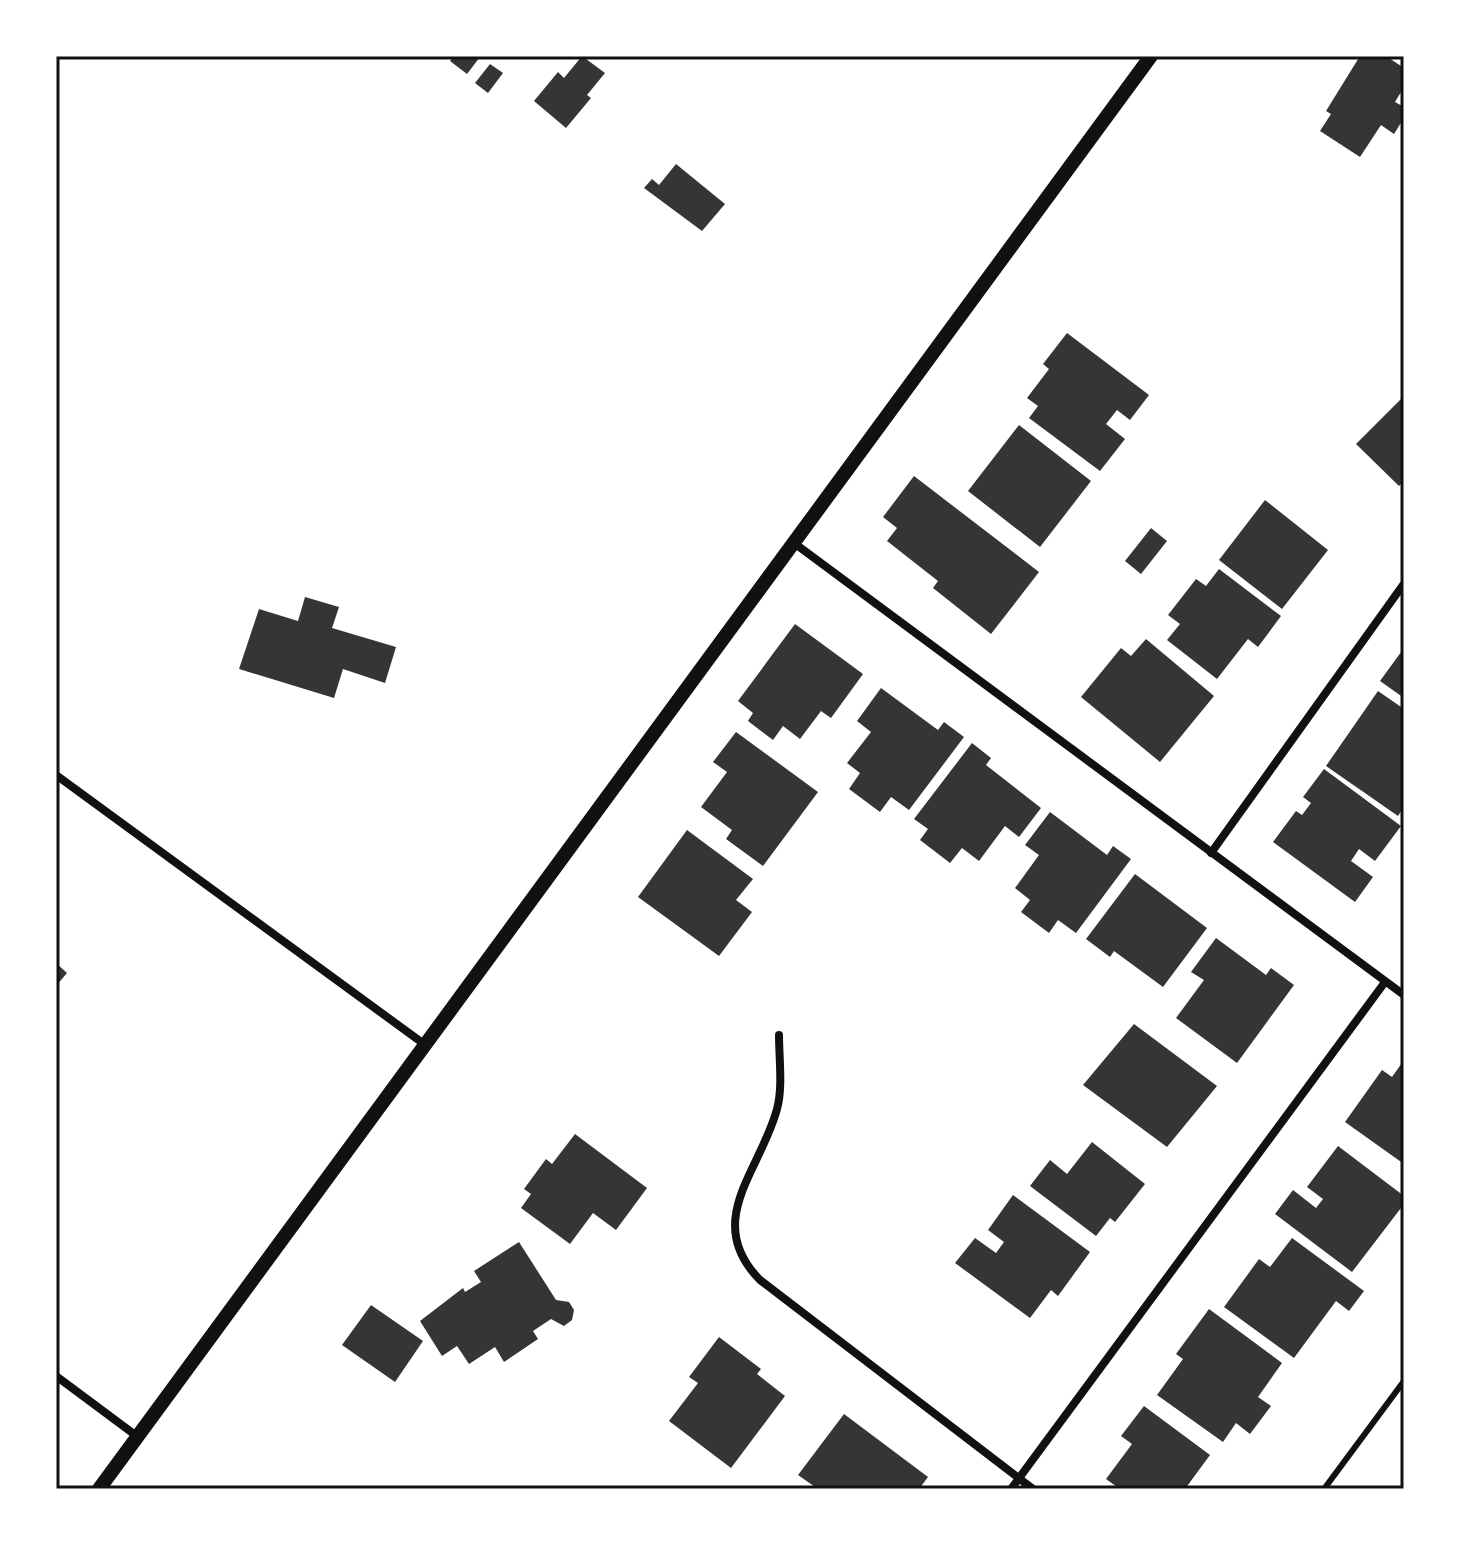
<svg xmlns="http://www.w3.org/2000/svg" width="1460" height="1545" viewBox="0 0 1460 1545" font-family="'Public Sans',sans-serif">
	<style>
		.building { fill: #353535 }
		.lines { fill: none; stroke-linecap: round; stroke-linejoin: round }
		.service { stroke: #111; stroke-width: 6 }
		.minor { stroke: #111; stroke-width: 8 }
		.tertiary { stroke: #111; stroke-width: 14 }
		.neatline { fill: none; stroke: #111; stroke-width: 3 }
	</style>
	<rect width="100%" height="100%" fill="#fff"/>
	<!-- building -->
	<path class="building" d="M454 56H478L480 57 467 74 450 61Z
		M582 56 605 73 587 95 591 98 566 128 534 101 558 72 564 78Z
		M1360 56H1386L1404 68V87L1395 102 1404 107V118L1394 134 1381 125 1360 157 1320 131 1331 114 1326 111Z
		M490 64 503 73 488 93 475 83Z
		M676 164 725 204 702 231 644 188 652 179 659 185Z
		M1067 333 1149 395 1130 420 1117 410 1106 424 1125 439 1100 471 1029 418 1038 406 1027 398 1049 369 1043 364Z
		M1404 396V481L1399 486 1356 444Z
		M1019 425 1091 481 1040 547 968 491Z
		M914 476 1039 572 991 634 933 588 938 581 887 541 897 528 883 517Z
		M1265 500 1328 550 1282 609 1219 560Z
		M1151 528 1167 541 1141 574 1125 561Z
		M1219 569 1281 616 1258 647 1248 639 1217 679 1167 640 1180 624 1168 615 1196 579 1206 586Z
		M305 597 339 607 332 628 396 647 385 683 343 669 334 698 239 669 259 609 298 621Z
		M795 624 863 674 831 718 821 711 800 739 783 726 773 740 748 721 753 713 738 701Z
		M1146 639 1214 696 1160 762 1081 697 1121 648 1131 656Z
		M1404 648V698L1380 681Z
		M881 688 938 730 944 722 964 737 909 810 891 797 880 812 849 789 860 773 847 763 871 732 857 721Z
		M1378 691 1404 709V807L1398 816 1326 766Z
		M736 732 818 792 763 866 726 839 732 830 701 807 727 772 713 762Z
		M972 743 991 758 986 765 1041 808 1019 837 1005 826 979 861 962 848 950 863 920 840 928 829 914 819Z
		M1324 769 1401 826 1375 861 1359 849 1351 861 1373 877 1355 902 1273 842 1296 811 1302 815 1311 803 1303 797Z
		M1050 812 1107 855 1113 846 1131 859 1076 933 1058 920 1049 933 1021 912 1030 900 1015 888 1039 855 1025 845Z
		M687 830 753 879 736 900 752 912 719 956 638 897Z
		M1135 874 1207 928 1163 987 1114 951 1110 957 1086 939Z
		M1216 938 1266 975 1271 968 1294 985 1237 1063 1176 1018 1204 980 1191 972Z
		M56 963 67 973 56 986Z
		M1134 1024 1217 1086 1167 1147 1083 1085Z
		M1404 1060V1164L1345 1122 1382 1070 1392 1077Z
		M575 1134 647 1188 616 1230 593 1213 570 1244 521 1208 531 1194 524 1189 546 1159 552 1164Z
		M1092 1142 1145 1184 1115 1222 1110 1218 1096 1236 1030 1186 1050 1160 1067 1174Z
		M1338 1146 1404 1196V1204L1352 1272 1275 1214 1293 1190 1316 1208 1323 1199 1307 1187Z
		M1013 1195 1090 1252 1058 1296 1051 1290 1030 1318 955 1263 975 1238 996 1253 1004 1242 988 1230Z
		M1292 1238 1364 1291 1349 1311 1336 1301 1294 1358 1224 1307 1259 1259 1270 1267Z
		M519 1242 556 1300 569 1302 574 1310 572 1320 564 1326 551 1319 533 1331 538 1339 504 1362 495 1347 469 1364 457 1346 442 1356 420 1321 463 1288 465 1292 481 1282 474 1271Z
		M371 1305 423 1341 395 1382 342 1345Z
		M1209 1309 1282 1363 1258 1397 1271 1406 1250 1434 1236 1423 1223 1442 1157 1395 1183 1359 1176 1354Z
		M719 1337 761 1369 757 1374 785 1396 731 1468 669 1421 698 1383 689 1377Z
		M1144 1406 1210 1455 1185 1489H1120L1106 1479 1132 1444 1121 1436Z
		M844 1414 928 1477 919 1489H818L798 1475Z"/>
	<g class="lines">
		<!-- service -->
		<path class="service" d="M1324 1489 1404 1381"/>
		<!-- minor -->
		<path class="minor" d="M794 543 1404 995
			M56 775 424 1044
			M1211 853 1403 585
			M779 1035C779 1058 783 1087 777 1109 761 1170 702 1221 760 1280L1033 1489
			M56 1376 138 1437
			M1011 1489 1385 982"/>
		<!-- tertiary -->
		<path class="tertiary" d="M99 1489 1151 56"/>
	</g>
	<!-- border -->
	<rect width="1460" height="1545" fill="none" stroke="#ffffff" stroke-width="116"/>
	<rect x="58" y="58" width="1344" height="1429" class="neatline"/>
</svg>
